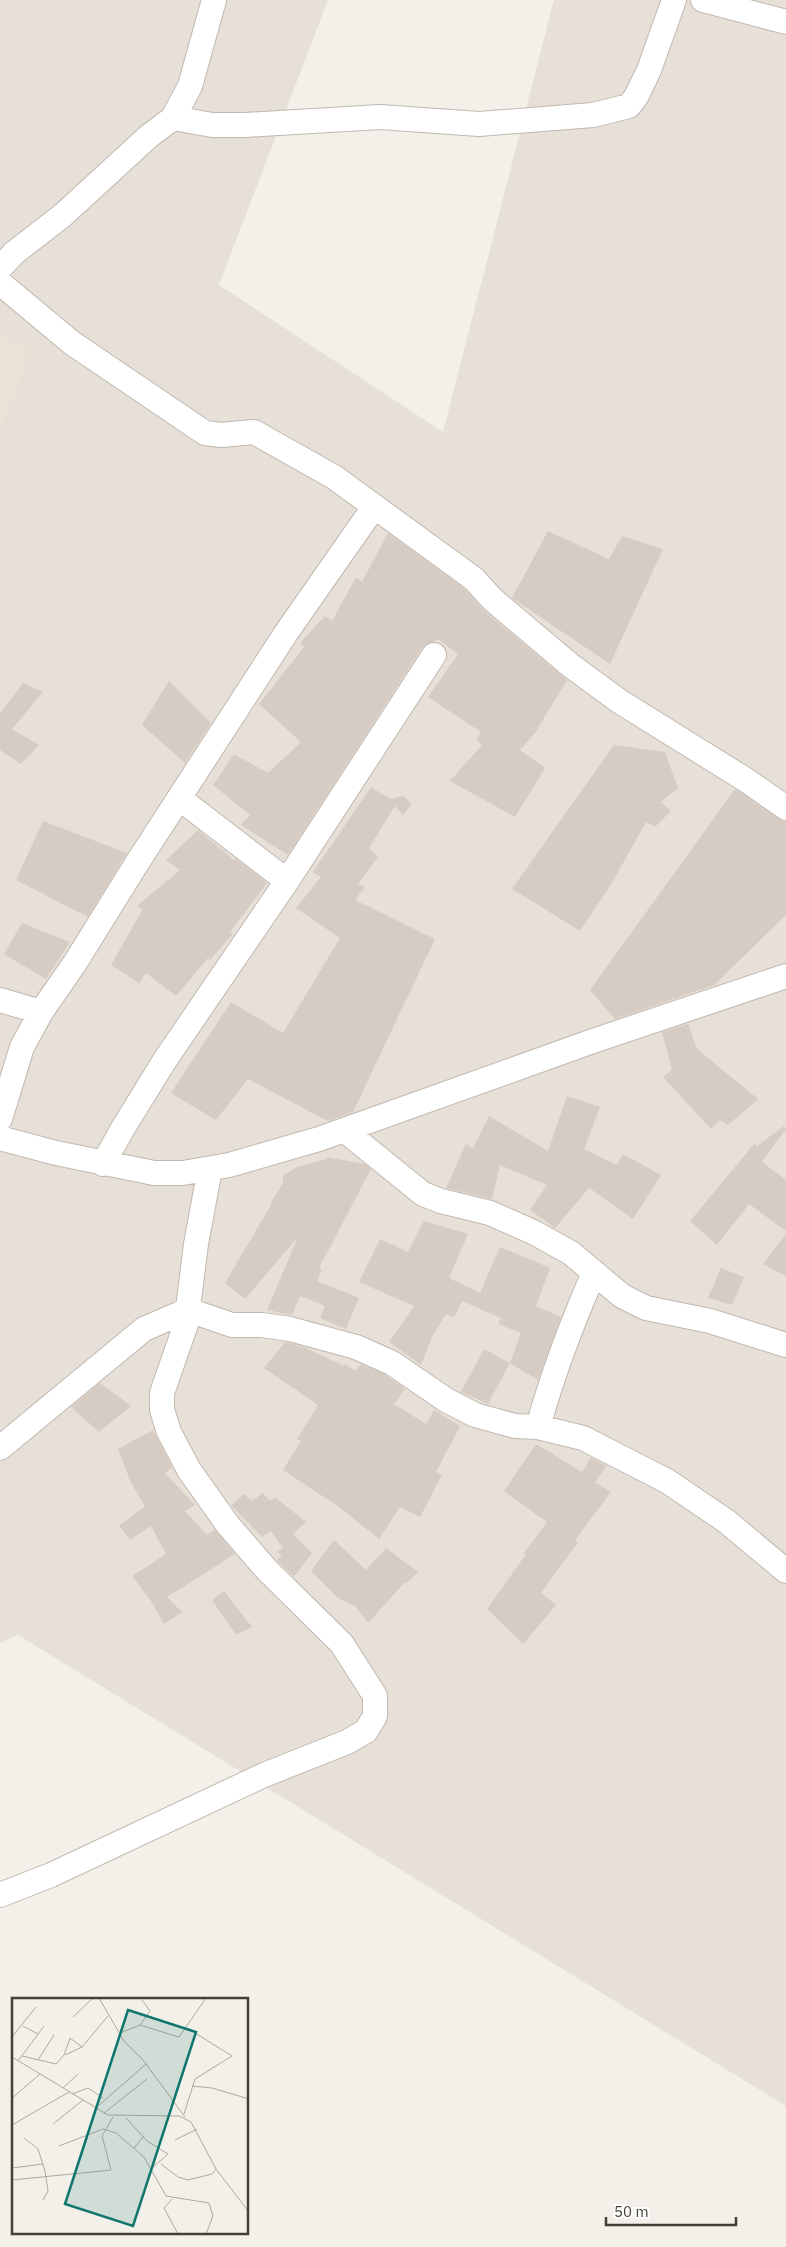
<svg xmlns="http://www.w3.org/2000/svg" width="786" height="2247" viewBox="0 0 786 2247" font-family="'IBM Plex Sans',sans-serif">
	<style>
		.residential { fill: #e6e0d8 }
		.education { fill: #ebe2d5 }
		.building { fill: #d6ccc3 }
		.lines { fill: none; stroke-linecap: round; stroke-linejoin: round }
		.minor-casing { stroke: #c1b8b0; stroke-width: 26 }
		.minor { stroke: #fff; stroke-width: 24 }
		.inset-road { fill: none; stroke: #aea9a2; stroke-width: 1 }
		.view { fill: #0f766e; fill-opacity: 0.15; stroke: #0f766e; stroke-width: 2.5 }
		.inset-edge { fill: none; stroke: #463f38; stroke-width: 2.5 }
	</style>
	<rect width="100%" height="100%" fill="#f3efe9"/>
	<!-- residential -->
	<path class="residential" d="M0 0H328L219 285 443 432 554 0H786V2106L18 1635 0 1643Z"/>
	<!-- education -->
	<path class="education" d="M0 336 32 349 0 431Z"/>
	<!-- building -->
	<path class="building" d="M548 531 609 559 622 536 663 549 610 664 512 598Z
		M388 533 465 589 483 610 567 680 535 733 520 750 545 768 515 817 450 781 482 745 476 739 481 732 428 697 458 654 438 639 422 648 288 855 241 825 250 815 213 785 234 754 268 773 301 742 259 704 304 647 300 643 325 616 332 621 356 577 362 582Z
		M169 681 211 723 185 763 142 725Z
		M23 683 43 692 12 729 39 745 21 764 0 750V714Z
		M614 745 665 752 678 788 661 802 671 811 655 827 646 822 612 883 580 931 512 889Z
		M371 787 390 799 403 796 412 804 403 815 395 806 369 848 378 857 358 884 365 887 355 900 435 939 353 1112 328 1121 248 1079 216 1120 171 1093 231 1002 283 1033 340 938 296 908 321 877 313 872Z
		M735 789 778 819 786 822V915L714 985 615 1019 590 990Z
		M43 821 127 853 88 917 16 880Z
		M198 830 234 860 235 858 267 883 230 932 233 934 210 960 208 958 176 996 146 973 139 983 111 965 143 909 137 906 180 870 166 860Z
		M22 923 70 942 46 979 4 954Z
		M688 1024 697 1049 758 1099 728 1125 720 1120 711 1129 663 1077 672 1070 662 1032Z
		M567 1096 600 1107 584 1149 617 1165 623 1154 661 1175 633 1219 589 1188 555 1228 530 1210 547 1185 500 1165 492 1199 446 1188 466 1144 473 1148 489 1116 548 1151Z
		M784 1126 786 1129 762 1162 786 1180V1231L749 1204 717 1245 690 1221 754 1144 757 1146Z
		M327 1157 365 1164 371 1169 319 1268 322 1270 317 1281 359 1298 346 1329 320 1318 325 1306 300 1296 292 1315 267 1310 298 1237 245 1299 225 1283 271 1205 270 1204 283 1183V1176L297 1167 326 1159Z
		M424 1221 468 1234 449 1278 480 1293 500 1247 550 1268 536 1306 561 1317 538 1380 510 1363 521 1333 498 1324 501 1318 462 1301 454 1318 446 1314 431 1339 421 1365 389 1342 414 1306 359 1282 380 1239 408 1252Z
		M786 1234V1276L763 1264Z
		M721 1268 744 1277 732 1305 708 1298Z
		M285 1342 301 1346 344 1366 345 1364 355 1371 361 1364 384 1374 405 1389 394 1404 426 1424 434 1410 460 1426 436 1472 442 1475 420 1517 400 1507 379 1539 339 1507 283 1470 301 1441 297 1439 318 1405 264 1368Z
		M484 1349 510 1363 488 1404 461 1392Z
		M100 1383 131 1406 99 1432 71 1407Z
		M153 1430 172 1467 165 1473 195 1505 185 1511 207 1535 215 1530 235 1554 167 1597 182 1612 164 1624 151 1601 132 1576 166 1554 151 1526 130 1540 119 1526 145 1506 131 1483 118 1449Z
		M536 1444 582 1472 591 1458 607 1466 595 1482 611 1492 575 1540 578 1542 541 1593 556 1605 523 1644 487 1609 526 1554 524 1553 547 1522 504 1491Z
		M263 1493 270 1501 275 1497 306 1522 293 1534 312 1553 294 1577 277 1560 282 1555 277 1552 283 1548 271 1531 262 1537 231 1505 244 1494 252 1501Z
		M334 1540 366 1570 386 1548 418 1572 407 1583 405 1582 368 1623 356 1607 337 1597 311 1571Z
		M224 1591 252 1627 236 1635 212 1600Z"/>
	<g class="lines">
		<!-- minor casing -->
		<g class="minor-casing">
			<path id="minor" d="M703 0 786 22
				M173 118 212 125H245L380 117 479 124 593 115 629 106 636 97 649 70 674 0
				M0 268 14 253 63 215 149 136 173 118 190 86 214 0
				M0 283 72 343 205 433 221 435 254 432 334 477 474 579 492 599 570 665 619 701 746 780 786 808
				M179 798 287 881
				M0 1000 41 1012
				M0 1119 22 1047 41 1012 75 963 137 863 286 633 374 507
				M344 1130 423 1194 441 1201 490 1213 535 1233 571 1253 622 1296 646 1308 710 1321 786 1345
				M0 1138 56 1153 154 1173H183L229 1165 319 1139 593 1041 786 976
				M103 1164 123 1128 165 1060 287 881 434 655
				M538 1427C553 1373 572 1323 594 1273
				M0 1448 144 1329 188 1310 232 1325H262L290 1329 356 1347 392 1363 446 1400 475 1415 515 1426 538 1427 583 1438 667 1481 726 1521 786 1571
				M0 1895 51 1875 264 1775 347 1742 366 1731 375 1716V1696L342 1644 266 1569 228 1525 189 1470 169 1432 162 1410V1393L186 1324 196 1244 210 1169"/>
		</g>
		<!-- minor -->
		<use href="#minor" class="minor"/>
	</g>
	<!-- overview -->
	<g transform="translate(12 1998)">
		<rect width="236" height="236" fill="#f3efe9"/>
		<path class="inset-road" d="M87 0 112 43 131 62 173 119M61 19 81 0M128 27 167 39 194 0M11 28 26 36M108 35 128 27 138 13 130 2M0 39 24 9M53 57 70 49 96 18M10 58 44 66 52 57 58 40 70 49M0 59 96 117 167 118 179 124 204 171 237 214M26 62 42 37M6 63 32 28M180 88 200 90 237 101M51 90 66 76M60 96 76 90 91 100M0 100 28 76M84 110 134 66M92 115 135 81M172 116 183 81 220 58 175 30M114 120 135 143 156 156 140 170M41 126 71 102M0 127 57 94M12 140 26 151 33 173 36 193 31 202M163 142 185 131M47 148 91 131 104 135 132 159 154 198 197 205 201 218 194 236M122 150 132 138M149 166 166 179 176 182 200 176 204 171M0 170 31 166M0 182 99 172 90 138 101 119M160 201 152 210 166 236"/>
		<path class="view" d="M116 12 184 34 121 228 53 206Z"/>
		<rect width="236" height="236" class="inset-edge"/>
	</g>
	<!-- scale -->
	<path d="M606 2217v8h130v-8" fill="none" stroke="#463f38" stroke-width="2.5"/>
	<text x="614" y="2217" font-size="15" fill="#463f38" stroke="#ffffff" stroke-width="4" paint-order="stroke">50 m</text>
</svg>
